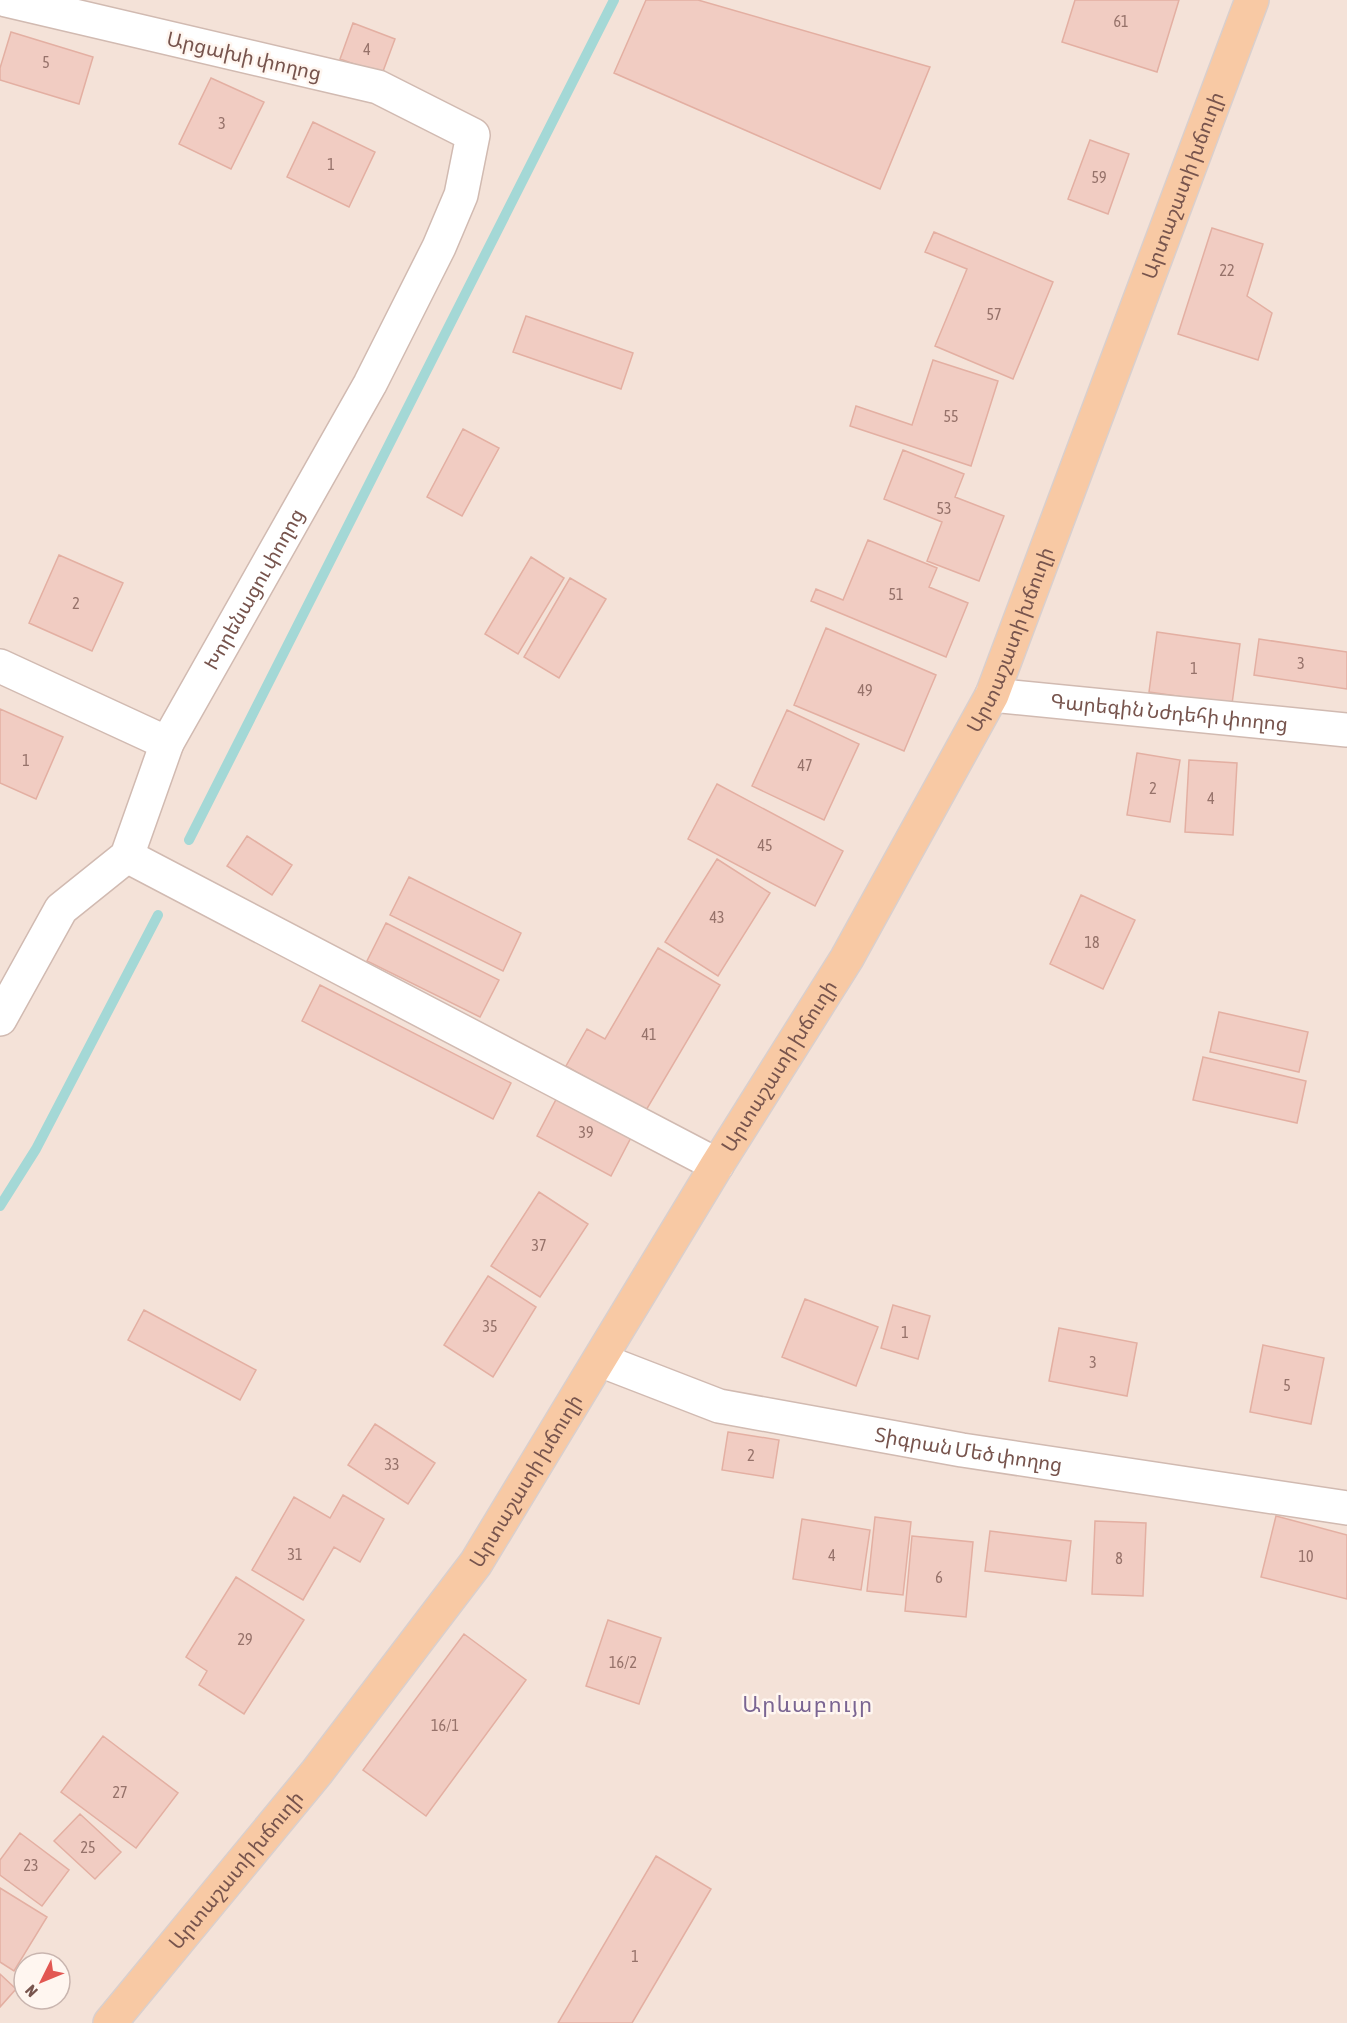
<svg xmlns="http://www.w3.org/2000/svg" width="1347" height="2023" viewBox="0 0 1347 2023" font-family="'Asap Condensed','Noto Sans Armenian',sans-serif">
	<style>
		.residential { fill: #f4e2d8; fill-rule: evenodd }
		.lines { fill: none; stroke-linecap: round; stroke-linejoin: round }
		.stream { stroke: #a4d8d6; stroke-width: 10 }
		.building { fill: #f1ccc2; stroke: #e3afa2; stroke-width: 1.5 }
		.street-casing { stroke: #d1bab1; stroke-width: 36 }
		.primary-casing { stroke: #d9cfcd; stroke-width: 36 }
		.street { stroke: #fff; stroke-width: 33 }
		.primary { stroke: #f8c9a4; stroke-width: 33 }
		.labels { text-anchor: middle; stroke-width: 5; stroke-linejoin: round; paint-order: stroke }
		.number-label { font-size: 16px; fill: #96726a }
		.street-label { font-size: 20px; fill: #77544d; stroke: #fff6f0 }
		.quarter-label { font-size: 22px; letter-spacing: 1.5px; fill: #7a6592; stroke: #fff6f0 }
	</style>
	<rect width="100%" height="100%" fill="#fcf1ea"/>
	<!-- residential -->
	<path class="residential" d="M0 0H1347V2023H0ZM24 1963H60V1999H24Z"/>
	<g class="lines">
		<!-- stream -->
		<path class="stream" d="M189 840 614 0
			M0 1206 36 1149 158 915"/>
	</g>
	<!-- building -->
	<path class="building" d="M646 0H698L930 67 880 189 614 73Z
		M1075 0H1179L1157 72 1062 42Z
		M353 23 395 39 382 74 340 59Z
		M11 32 93 57 79 104 0 80V68Z
		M211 78 264 102 231 169 179 144Z
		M313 122 375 152 349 207 287 177Z
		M1090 140 1129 154 1108 214 1068 199Z
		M1212 228 1263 244 1247 296 1272 313 1258 360 1178 334Z
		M934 232 1053 282 1013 379 935 346 967 269 925 252Z
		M526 316 633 353 621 389 513 352Z
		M933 360 998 381 971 466 850 426 856 406 912 425Z
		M463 429 499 448 462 516 427 497Z
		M903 450 964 474 955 497 1004 516 979 581 927 561 942 522 884 499Z
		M868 540 937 568 929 587 968 603 946 657 811 601 816 589 843 600Z
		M59 555 123 583 92 651 29 623Z
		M531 557 564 578 518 654 485 634Z
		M570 578 606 599 559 678 524 657Z
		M826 628 936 675 904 751 794 705Z
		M1157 632 1240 644 1232 704 1149 692Z
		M1259 639 1347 652V689L1254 675Z
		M0 709 63 737 36 799 0 783Z
		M787 710 859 744 824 820 752 786Z
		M1137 753 1180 760 1170 822 1127 815Z
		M1189 760 1237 763 1233 835 1185 832Z
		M717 784 843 851 815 906 688 839Z
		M247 836 292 865 272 895 227 866Z
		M717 859 770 893 718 976 665 942Z
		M409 877 521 933 503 971 390 915Z
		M1081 895 1135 920 1103 989 1050 964Z
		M386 923 499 980 480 1017 367 961Z
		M658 948 720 985 645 1112 566 1066 587 1029 605 1039Z
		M320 985 511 1083 493 1119 302 1021Z
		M1219 1012 1308 1032 1299 1072 1210 1052Z
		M1203 1057 1306 1081 1297 1123 1193 1100Z
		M562 1088 636 1128 611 1176 537 1136Z
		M539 1192 588 1224 540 1297 491 1266Z
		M488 1276 536 1307 493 1377 444 1345Z
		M805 1299 878 1327 856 1386 782 1357Z
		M893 1305 930 1316 918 1359 881 1348Z
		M144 1310 256 1370 240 1400 128 1340Z
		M1059 1328 1137 1343 1127 1396 1049 1381Z
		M1263 1345 1324 1358 1311 1424 1250 1412Z
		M375 1424 435 1463 408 1504 348 1465Z
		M728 1432 779 1440 773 1478 722 1470Z
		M343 1495 384 1519 360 1562 334 1547 303 1600 252 1570 294 1497 330 1518Z
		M1276 1516 1347 1535V1599L1261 1577Z
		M875 1517 911 1522 903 1595 867 1591Z
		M802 1519 870 1530 861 1590 793 1579Z
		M1095 1521 1146 1523 1143 1596 1092 1594Z
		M990 1531 1071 1541 1066 1581 985 1571Z
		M912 1536 973 1542 966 1617 905 1611Z
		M236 1577 304 1620 244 1714 199 1685 207 1671 186 1657Z
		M608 1620 661 1638 639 1704 586 1686Z
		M464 1634 526 1680 426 1816 363 1770Z
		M103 1736 178 1793 136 1848 61 1792Z
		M80 1814 121 1852 95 1879 54 1841Z
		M20 1833 69 1870 42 1906 0 1875V1860Z
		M656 1856 711 1889 632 2023H558Z
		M0 1888 47 1917 14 1971 0 1962Z
		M0 1974 16 1989 0 2007Z"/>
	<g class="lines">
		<!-- street casing -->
		<g class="street-casing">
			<g id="street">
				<path d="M0 666 167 743"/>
				<path id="s1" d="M992 695 1347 730"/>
				<path d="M127 856 717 1165"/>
				<path id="s2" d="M0 1019 61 909 127 856 167 743 370 384 439 247 461 195 473 135 378 87 6 0"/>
				<path id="s3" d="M600 1360 719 1406 962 1450 1347 1508"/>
			</g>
		</g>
		<!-- primary casing -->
		<g class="primary-casing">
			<g id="primary">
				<path id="s4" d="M110 2023 317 1772 476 1563 717 1165 847 958 992 695 1252 0"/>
			</g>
		</g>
		<!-- street -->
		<use href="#street" class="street"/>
		<!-- primary -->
		<use href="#primary" class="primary"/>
	</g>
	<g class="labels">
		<!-- number labels -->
		<g class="number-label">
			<text x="1121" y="27">61</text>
			<text x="367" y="55">4</text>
			<text x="46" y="68">5</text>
			<text x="222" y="129">3</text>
			<text x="331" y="170">1</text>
			<text x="1099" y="183">59</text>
			<text x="1227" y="276">22</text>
			<text x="994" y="320">57</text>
			<text x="951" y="422">55</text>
			<text x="944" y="514">53</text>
			<text x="896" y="600">51</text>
			<text x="76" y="609">2</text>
			<text x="1301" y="669">3</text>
			<text x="1194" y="674">1</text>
			<text x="865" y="696">49</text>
			<text x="26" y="766">1</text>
			<text x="805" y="771">47</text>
			<text x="1153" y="794">2</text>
			<text x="1211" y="804">4</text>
			<text x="765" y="851">45</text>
			<text x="717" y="923">43</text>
			<text x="1092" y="948">18</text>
			<text x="649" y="1040">41</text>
			<text x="586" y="1138">39</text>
			<text x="539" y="1251">37</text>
			<text x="490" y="1332">35</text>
			<text x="905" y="1338">1</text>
			<text x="1093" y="1368">3</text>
			<text x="1287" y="1391">5</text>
			<text x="751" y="1461">2</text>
			<text x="392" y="1470">33</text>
			<text x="295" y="1560">31</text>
			<text x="832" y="1561">4</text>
			<text x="1306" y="1562">10</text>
			<text x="1119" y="1564">8</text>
			<text x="939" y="1583">6</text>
			<text x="245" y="1645">29</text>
			<text x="623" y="1668">16/2</text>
			<text x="445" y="1731">16/1</text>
			<text x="120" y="1798">27</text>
			<text x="88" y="1853">25</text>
			<text x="31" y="1871">23</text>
			<text x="635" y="1962">1</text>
		</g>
		<!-- street labels -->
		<g class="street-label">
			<text transform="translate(244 56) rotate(13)" y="7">Արցախի փողոց</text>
			<text dy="7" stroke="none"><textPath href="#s4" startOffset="2142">Արտաշատի խճուղի</textPath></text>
			<text dy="7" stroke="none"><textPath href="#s2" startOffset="507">Խորենացու փողոց</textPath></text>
			<text dy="7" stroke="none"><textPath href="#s4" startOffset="1656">Արտաշատի խճուղի</textPath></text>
			<text dy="7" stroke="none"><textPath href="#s1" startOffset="178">Գարեգին Նժդեհի փողոց</textPath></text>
			<text dy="7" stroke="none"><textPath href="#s4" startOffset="1170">Արտաշատի խճուղի</textPath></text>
			<text dy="7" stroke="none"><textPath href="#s3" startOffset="381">Տիգրան Մեծ փողոց</textPath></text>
			<text dy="7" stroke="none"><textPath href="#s4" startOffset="684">Արտաշատի խճուղի</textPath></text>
			<text dy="7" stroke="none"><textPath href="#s4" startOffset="198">Արտաշատի խճուղի</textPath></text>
		</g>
		<!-- quarter labels -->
		<g class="quarter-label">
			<text x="808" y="1712">Արևաբույր</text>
		</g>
	</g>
	<!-- north arrow -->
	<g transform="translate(42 1981) rotate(227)"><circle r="28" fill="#fff6f0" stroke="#c9b5af" stroke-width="1.5"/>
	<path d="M0-4.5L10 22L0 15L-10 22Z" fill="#e25752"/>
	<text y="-9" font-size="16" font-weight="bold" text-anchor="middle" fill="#77544d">N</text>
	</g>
</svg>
